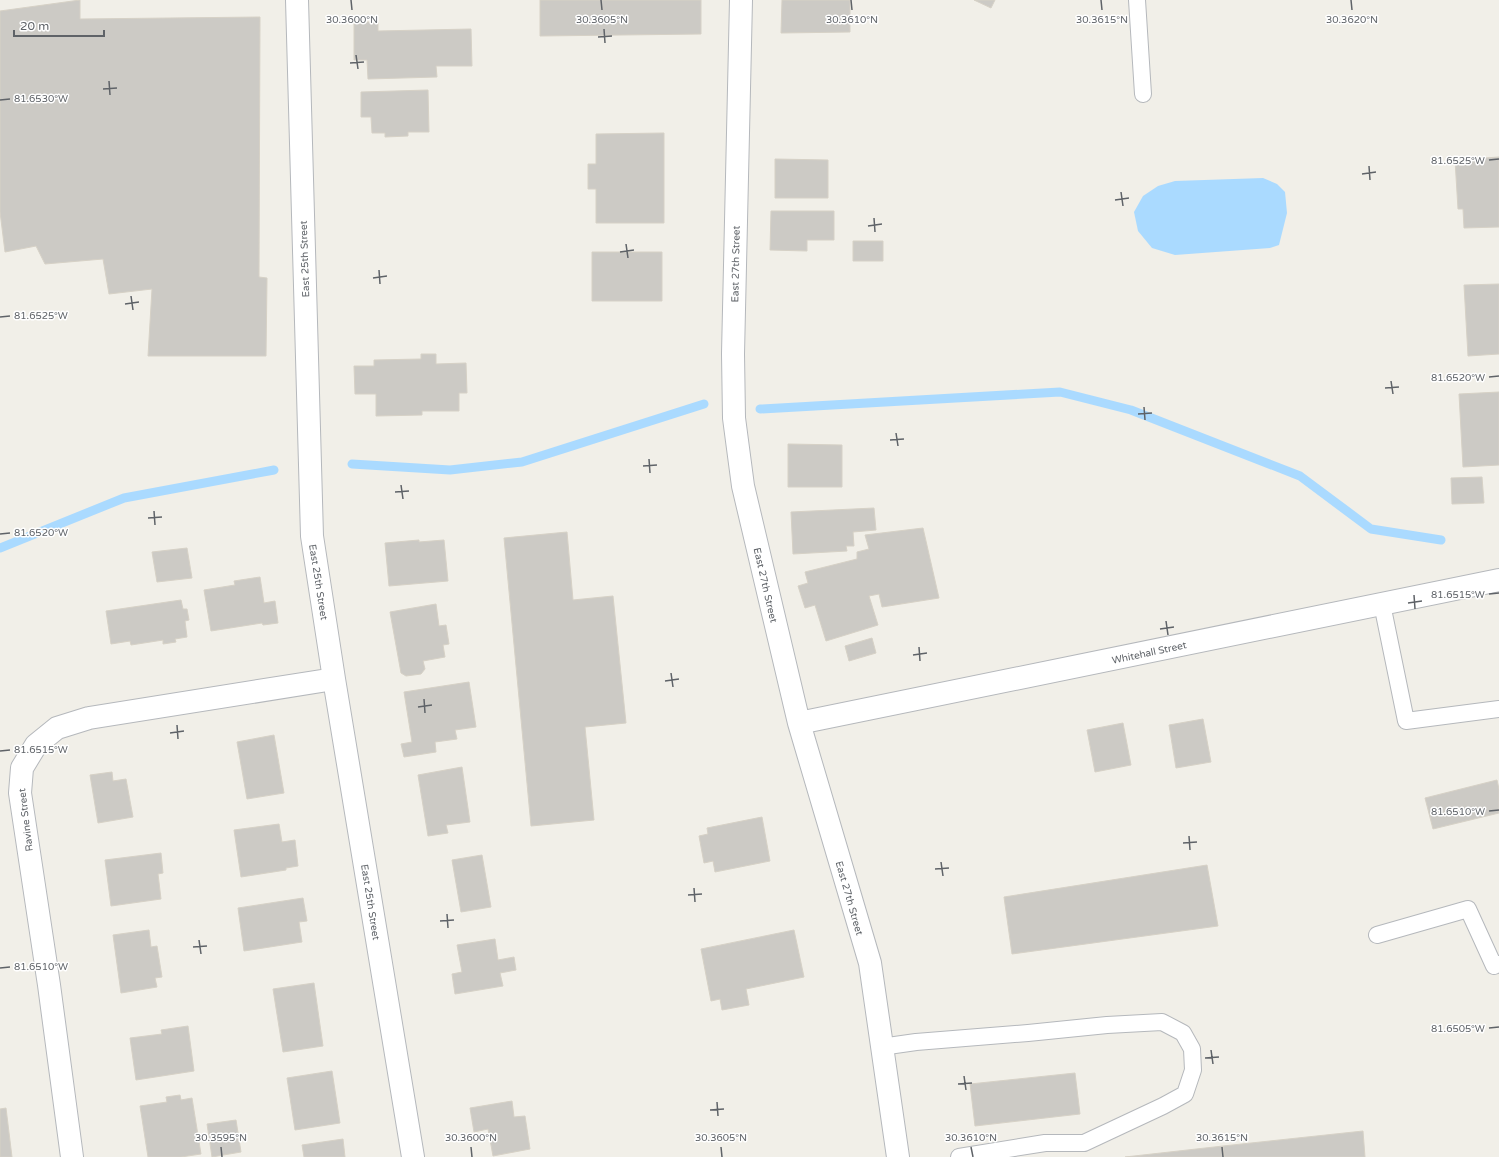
<svg xmlns="http://www.w3.org/2000/svg" width="1499" height="1157" viewBox="0 0 1499 1157" font-family="'Varela Round',sans-serif">
	<style>
		.water { fill: #aadaff }
		.lines { fill: none; stroke-linecap: round; stroke-linejoin: round }
		.stream { stroke: #aadaff; stroke-width: 9 }
		.building { fill: #cccac5; stroke: #d6d1c6 }
		.lane-casing { stroke: #b5b8bc; stroke-width: 18 }
		.street-casing { stroke: #b5b8bc; stroke-width: 24 }
		.lane { stroke: #fff; stroke-width: 16 }
		.street { stroke: #fff; stroke-width: 22 }
		.ticks { fill: none; stroke: #5f6368; stroke-width: 1.5 }
		.labels { text-anchor: middle; stroke-width: 3; stroke-linejoin: round; paint-order: stroke }
		.street-label { font-size: 10px; fill: #5f6368; stroke: #fff }
		.ticks-label { font-size: 10px; text-anchor: middle; fill: #5f6368; stroke: #fff; stroke-width: 3; stroke-linejoin: round; paint-order: stroke }
	</style>
	<rect width="100%" height="100%" fill="#f1efe8"/>
	<!-- water -->
	<path class="water" d="M1263 178 1277 184 1285 192 1287 213 1279 245 1270 248 1175 255 1152 248 1138 231 1134 212 1143 196 1158 186 1175 181Z"/>
	<g class="lines">
		<!-- stream -->
		<path class="stream" d="M760 409 1060 392 1131 410 1300 476 1371 529 1441 540
			M352 464 450 470 522 462 704 404
			M0 548 124 498 274 470"/>
	</g>
	<!-- building -->
	<path class="building" d="M80 0V19L260 17 259 277 267 278 266 356H148L152 289 109 294 103 259 45 264 36 246 5 252 0 212V11Z
		M540 0H701V34L540 36Z
		M782 0H850V32L781 33Z
		M974 0H995L991 8Z
		M354 22H378V31L471 29 472 66H436L437 77 368 79 367 60H354Z
		M428 90 429 132H408V136L385 137V133H372L371 117H361V92Z
		M664 133V223H596V189H588V164H596V134Z
		M1499 157V227L1464 228 1463 209H1458L1455 160Z
		M775 159 828 160V198H775Z
		M771 211H834V240H807V251L770 250Z
		M853 241H883V261H853Z
		M592 252H662V301H592Z
		M1499 284V354L1468 356 1464 285Z
		M421 354H436V364L466 363 467 393H459V411H422V415L376 416V394H355L354 366H374V360L421 359Z
		M1499 392V465L1463 467 1459 394Z
		M788 444 842 445V487H788Z
		M1482 477 1484 503 1452 504 1451 478Z
		M874 508 876 530 853 532 854 546H846L847 551 793 554 791 512Z
		M923 528 939 598 882 607 879 594 869 596 878 625 826 641 815 605 805 608 798 586 808 583 805 572 857 559V552L869 549 865 535Z
		M567 532 573 600 613 596 626 723 585 727 594 820 531 826 504 538Z
		M419 540V542L444 540 448 581 389 586 385 543Z
		M187 548 192 578 157 582 152 552Z
		M260 577 264 603 275 601 278 623 263 625 262 623 211 631 204 590 235 585 234 581Z
		M181 600 183 609H187L189 620 185 621 187 637 175 639 176 642 163 644V640L131 645 130 641 111 644 106 611Z
		M436 604 439 626 446 625 449 644 443 645 445 657 423 661 425 669 421 674 406 676 401 673 390 612Z
		M872 638 876 653 849 661 845 646Z
		M469 682 476 727 455 730 457 739 435 742 436 752 404 757 401 744 412 742 404 692Z
		M1203 719 1211 762 1176 768 1169 725Z
		M1123 723 1131 765 1095 772 1087 730Z
		M274 735 284 793 247 799 237 742Z
		M462 767 470 822 446 825 448 833 428 836 418 775Z
		M112 772 113 781 126 779 133 817 98 823 90 775Z
		M1497 780 1499 789V813L1433 829 1425 798Z
		M762 817 770 861 715 872 713 861 704 863 699 836 708 834 707 828Z
		M279 824 282 842 295 840 298 866 286 868V870L241 877 234 830Z
		M161 853 163 873 158 874 161 899 111 906 105 860Z
		M482 855 491 907 461 912 452 860Z
		M1207 865 1218 926 1012 954 1004 897Z
		M303 898 307 921 299 922 302 942 244 951 238 908Z
		M149 930 151 947 157 946 162 977 155 978 157 987 121 993 113 935Z
		M794 930 804 977 746 989 749 1005 722 1010 720 999 711 1001 701 949Z
		M495 939 498 960 514 957 516 970 500 973 503 986 455 994 452 974 462 972 457 945Z
		M314 983 323 1046 283 1052 273 989Z
		M188 1026 194 1071 136 1080 130 1038 162 1034 161 1030Z
		M332 1071 340 1123 295 1130 287 1078Z
		M1075 1073 1080 1114 975 1126 970 1084Z
		M180 1095 181 1100 192 1098 201 1154 181 1157H148L140 1106 167 1102 166 1097Z
		M512 1101 514 1117 525 1116 530 1149 493 1156 488 1129 474 1132 470 1108Z
		M6 1108 12 1157H0V1109Z
		M236 1120 241 1152 212 1157 207 1124Z
		M1363 1131 1365 1157H1224L1223 1146Z
		M343 1139 345 1157H304L302 1145Z
		M1223 1146 1224 1157H1125Z"/>
	<g class="lines">
		<!-- lane casing -->
		<g class="lane-casing">
			<path id="lane" d="M1137 0 1143 94
				M1382 604 1406 721 1499 709
				M1377 935 1468 909 1494 966 1499 964
				M881 1047 916 1042 1028 1033 1107 1025 1162 1022 1183 1033 1192 1049 1193 1070 1185 1094 1163 1106 1084 1143H1045L959 1157"/>
		</g>
		<!-- street casing -->
		<g class="street-casing">
			<path id="street" d="M297 0 312 536 334 679 413 1157
				M741 0 733 354 734 418 743 486 799 723 870 963 898 1157
				M799 723 1499 580
				M72 1157 49 985 20 793 22 768 36 745 57 728 89 718 334 679"/>
		</g>
		<!-- lane -->
		<use href="#lane" class="lane"/>
		<!-- street -->
		<use href="#street" class="street"/>
	</g>
	<!-- ticks -->
	<path class="ticks" d="M351 0 352 10M601 0 602 10M851 0 852 10M1101 0 1102 10M1351 0 1352 10M604 29 605 43M598 37 612 36M356 55 358 69M350 63 364 62M109 81 110 95M103 89 117 88M0 100 10 99M1489 160 1499 159M1369 166 1370 180M1362 174 1376 172M1121 192 1123 206M1115 200 1129 198M874 218 875 232M868 226 882 224M626 244 628 258M620 252 634 250M379 270 380 284M373 278 387 276M131 296 133 310M125 304 139 302M0 317 10 316M1489 377 1499 376M1391 381 1393 394M1385 388 1399 387M1144 407 1145 420M1138 414 1152 413M896 433 898 446M890 440 904 439M649 459 650 473M643 466 657 465M401 485 403 499M395 492 409 491M154 511 155 525M148 518 162 517M0 534 10 533M1489 594 1499 593M1414 595 1415 609M1408 603 1422 601M1166 621 1168 635M1160 629 1174 627M919 647 920 661M913 655 927 653M671 673 673 687M665 681 679 679M424 699 425 713M418 707 432 705M177 725 178 739M170 733 184 731M0 751 10 750M1489 811 1499 810M1189 836 1190 850M1183 843 1197 842M941 862 943 876M935 869 949 868M694 888 695 902M688 895 702 894M447 914 448 928M440 921 454 920M199 940 201 954M193 947 207 946M0 968 10 967M1489 1028 1499 1027M1211 1050 1213 1064M1205 1058 1219 1057M964 1076 966 1090M958 1084 972 1083M717 1102 718 1116M710 1110 724 1109M221 1147 222 1157M471 1147 472 1157M721 1147 722 1157M971 1147 973 1157M1222 1147 1223 1157"/>
	<g class="labels">
		<!-- street labels -->
		<g class="street-label">
			<text transform="translate(304 259) rotate(-92)" y="4">East 25th Street</text>
			<text transform="translate(735 264) rotate(-89)" y="4">East 27th Street</text>
			<text transform="translate(319 582) rotate(81)" y="4">East 25th Street</text>
			<text transform="translate(766 585) rotate(77)" y="4">East 27th Street</text>
			<text transform="translate(1149 652) rotate(-12)" y="4">Whitehall Street</text>
			<text transform="translate(25 820) rotate(-97)" y="4">Ravine Street</text>
			<text transform="translate(850 898) rotate(74)" y="4">East 27th Street</text>
			<text transform="translate(371 902) rotate(81)" y="4">East 25th Street</text>
		</g>
	</g>
	<g class="ticks-label">
		<text x="352" y="23">30.3600°N</text>
		<text x="602" y="23">30.3605°N</text>
		<text x="852" y="23">30.3610°N</text>
		<text x="1102" y="23">30.3615°N</text>
		<text x="1352" y="23">30.3620°N</text>
		<text x="41" y="102">81.6530°W</text>
		<text x="1458" y="164">81.6525°W</text>
		<text x="41" y="319">81.6525°W</text>
		<text x="1458" y="381">81.6520°W</text>
		<text x="41" y="536">81.6520°W</text>
		<text x="1458" y="598">81.6515°W</text>
		<text x="41" y="753">81.6515°W</text>
		<text x="1458" y="815">81.6510°W</text>
		<text x="41" y="970">81.6510°W</text>
		<text x="1458" y="1032">81.6505°W</text>
		<text x="221" y="1141">30.3595°N</text>
		<text x="471" y="1141">30.3600°N</text>
		<text x="721" y="1141">30.3605°N</text>
		<text x="971" y="1141">30.3610°N</text>
		<text x="1222" y="1141">30.3615°N</text>
	</g>
	<!-- scale -->
	<path d="M14 30v6h90v-6" fill="none" stroke="#5f6368" stroke-width="2"/>
	<text x="20" y="30" font-size="12" fill="#5f6368" stroke="#ffffff" stroke-width="3" paint-order="stroke">20 m</text>
</svg>
